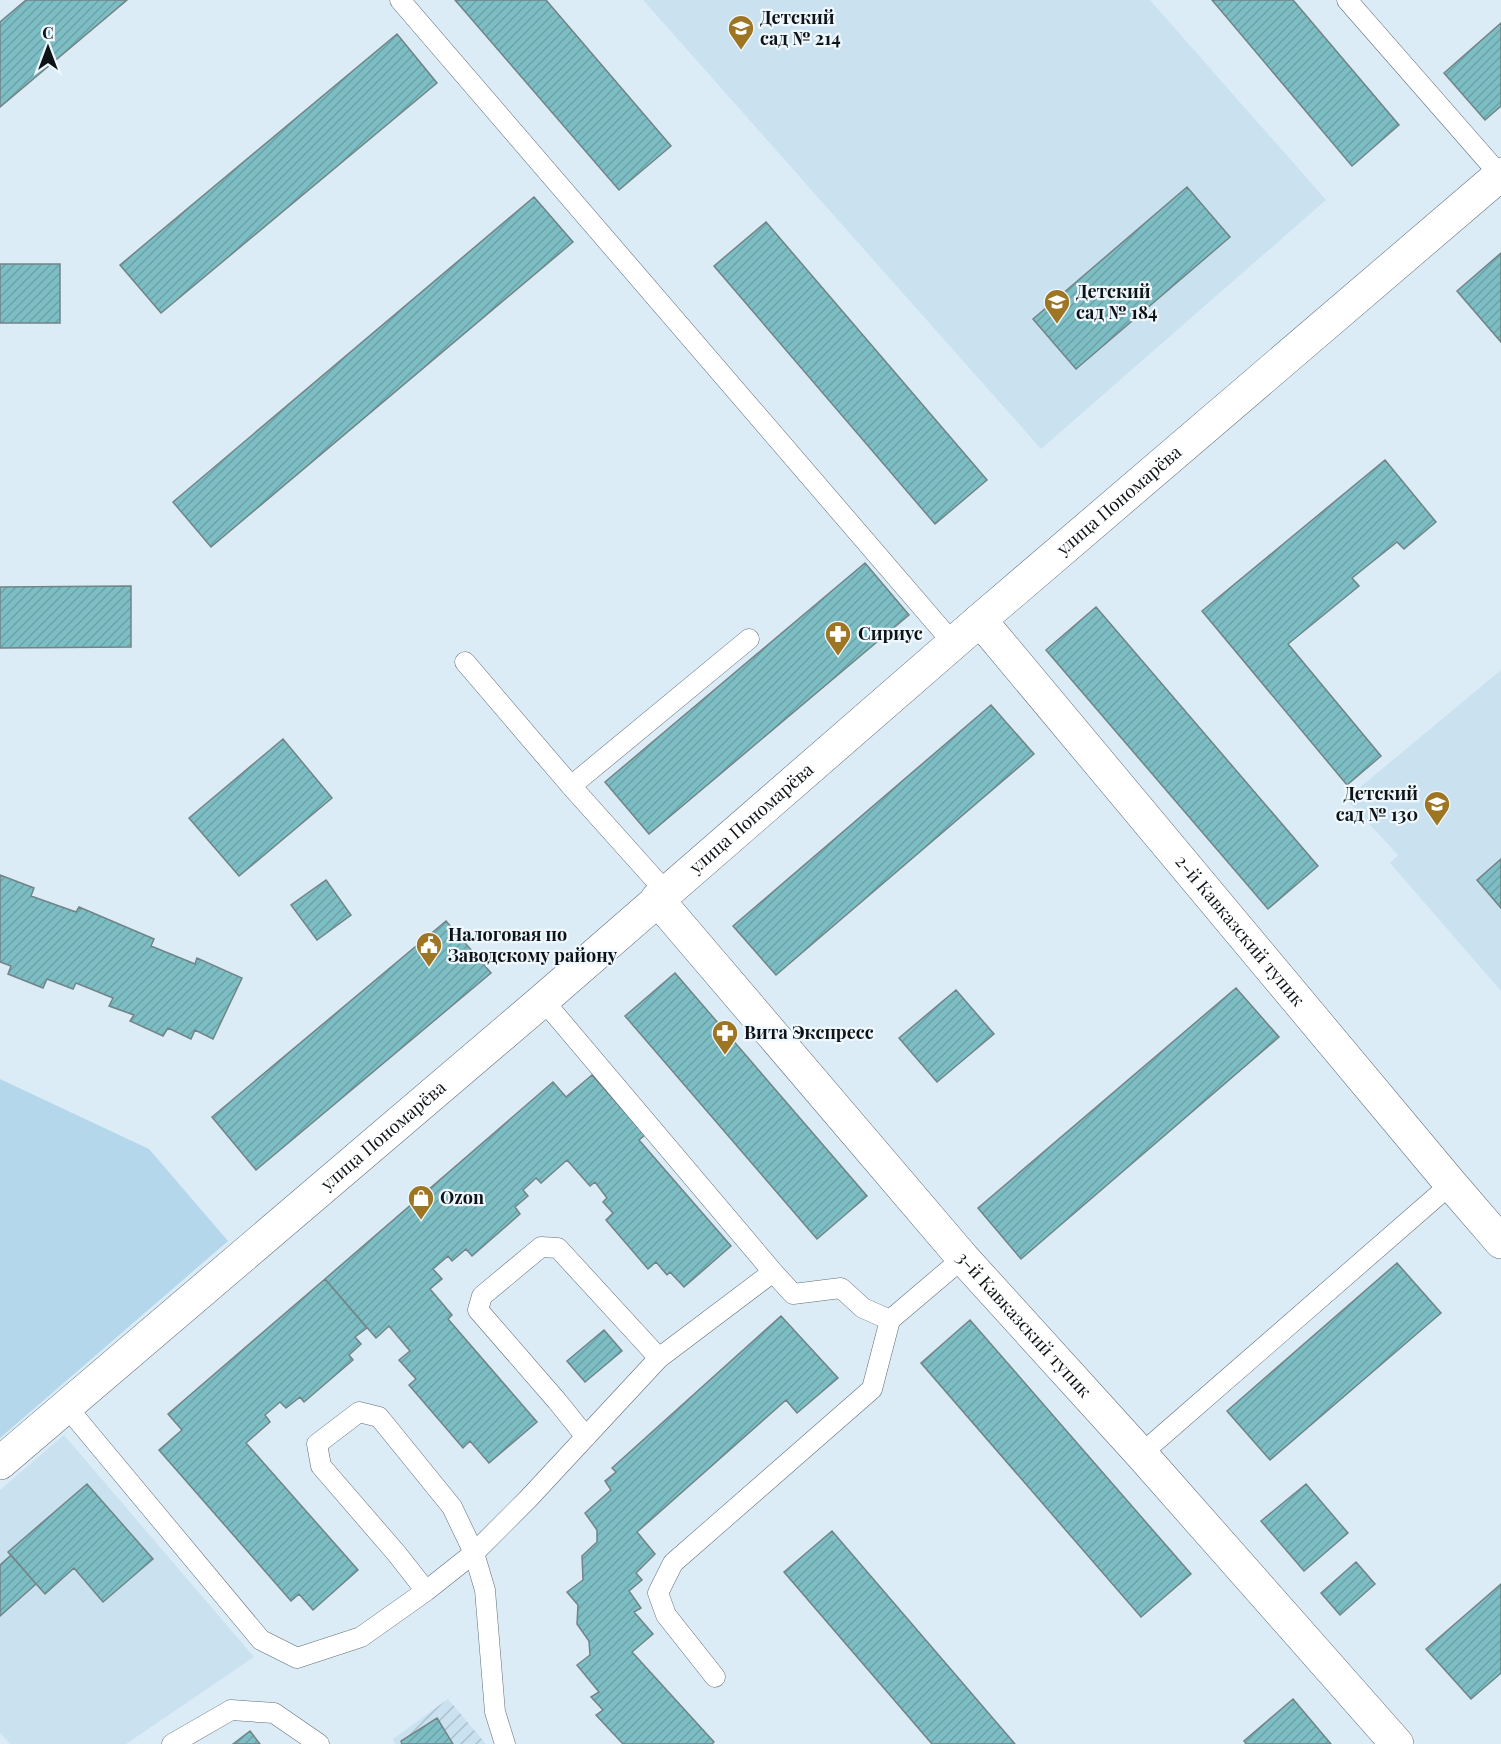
<svg xmlns="http://www.w3.org/2000/svg" width="1501" height="1744" viewBox="0 0 1501 1744" font-family="'Playfair Display',serif">
	<style>
		.built { fill: #cae1f0 }
		.industrial { fill: url(#industrial-furrows) }
		.park { fill: #b5d7ec }
		.building { fill: url(#building-hatch); stroke: #718486; stroke-width: 1.5 }
		.lines { fill: none; stroke-linecap: round; stroke-linejoin: round }
		.lane-casing { stroke: #606e77; stroke-width: 21 }
		.street-casing { stroke: #606e77; stroke-width: 34 }
		.lane { stroke: #fff; stroke-width: 20 }
		.street { stroke: #fff; stroke-width: 33 }
		.labels { text-anchor: middle; stroke-width: 4.5; stroke-linejoin: round; paint-order: stroke }
		.poi-label { font-size: 18px; font-weight: bold; fill: #0d1316; stroke: #eef8fe; text-anchor: start }
		.street-label { font-size: 18px; fill: #0d1316; stroke: #eef8fe }
	</style>
	<defs>
		<pattern id="industrial-furrows" width="10" height="10" patternUnits="userSpaceOnUse" patternTransform="scale(1.5)"><rect width="10" height="10" fill="#cae1f0"/><path d="M-1 1l2-2M0 10L10 0M9 11l2-2" fill="none" stroke="#acc0cd"/></pattern>
		<pattern id="building-hatch" width="6" height="6" patternUnits="userSpaceOnUse" patternTransform="scale(1.5)"><rect width="6" height="6" fill="#7dbec5"/><path d="M-1 1l2-2M0 6l6-6M5 7l2-2" fill="none" stroke="#6ba2a8"/></pattern>
	</defs>
	<rect width="100%" height="100%" fill="#dbecf6"/>
	<!-- built -->
	<path class="built" d="M643 0H1150L1326 200 1041 449Z
		M1501 670V991L1390 863 1398 855 1346 799Z
		M64 1435 254 1657 126 1744H10L0 1733V1490Z"/>
	<!-- industrial -->
	<path class="industrial" d="M448 1699 486 1744H395L393 1739Z"/>
	<!-- park -->
	<path class="park" d="M0 1079 149 1149 228 1241 0 1438Z"/>
	<!-- building -->
	<path class="building" d="M26 0H127L0 107V22Z
		M455 0H546L671 146 619 190Z
		M1212 0H1293L1399 125 1352 166Z
		M1501 23V106L1485 120 1444 73Z
		M397 34 437 83 161 313 120 265Z
		M1187 187 1230 237 1076 369 1033 319Z
		M534 197 573 242 211 547 173 502Z
		M766 222 987 480 935 524 714 266Z
		M1501 253V342L1457 291Z
		M0 264H60V323H0Z
		M1385 460 1436 522 1404 549 1397 542 1352 578 1359 586 1288 644 1381 756 1347 785 1202 611Z
		M865 563 909 615 649 834 605 782Z
		M131 586V647L0 648V587Z
		M1096 607 1318 866 1268 909 1046 650Z
		M991 705 1034 754 776 975 733 926Z
		M283 739 332 798 239 876 189 818Z
		M1501 859V908L1477 880Z
		M0 875 34 888 31 896 76 912 79 907 154 939 151 946 195 964 197 958 242 978 213 1039 195 1030 191 1039 168 1028 163 1036 130 1021 134 1015 109 1006 113 998 76 983 73 989 47 979 43 988 8 974 11 966 0 962Z
		M326 880 351 915 317 940 291 905Z
		M446 921 491 973 256 1170 212 1117Z
		M675 973 867 1196 817 1239 625 1016Z
		M1236 988 1279 1037 1021 1259 978 1208Z
		M956 990 994 1034 937 1082 899 1038Z
		M592 1075 645 1135 639 1140 731 1246 684 1287 670 1272 667 1275 656 1262 648 1269 606 1220 613 1213 603 1202 607 1198 595 1182 590 1186 567 1160 541 1183 536 1178 523 1190 528 1196 515 1207 520 1214 472 1256 466 1249 452 1261 448 1256 433 1269 442 1279 430 1289 452 1315 448 1319 537 1422 489 1463 470 1441 463 1448 409 1385 416 1379 399 1360 410 1351 389 1326 376 1338 325 1279 553 1082 566 1097Z
		M1397 1263 1441 1313 1270 1460 1227 1411Z
		M325 1279 367 1328 355 1337 361 1344 349 1355 353 1360 304 1402 300 1397 286 1408 280 1402 265 1415 270 1422 246 1443 358 1570 313 1610 299 1594 291 1601 159 1450 182 1430 168 1414Z
		M781 1316 838 1378 797 1413 786 1400 637 1532 655 1554 636 1573 642 1580 629 1591 641 1608 634 1612 653 1634 632 1652 714 1742 712 1744H623L596 1715 603 1710 591 1697 599 1692 577 1665 590 1655 589 1641 577 1624 578 1605 567 1592 583 1580 582 1556 597 1542V1530L585 1513 611 1490 605 1481 616 1472 612 1468Z
		M970 1320 1191 1574 1141 1617 921 1363Z
		M604 1330 622 1351 585 1382 567 1361Z
		M87 1484 153 1559 103 1602 74 1568 45 1594 8 1552Z
		M1306 1484 1348 1533 1304 1571 1261 1521Z
		M832 1531 1015 1744H932L784 1572Z
		M11 1555 36 1584 0 1616V1565Z
		M1356 1562 1375 1584 1340 1615 1321 1593Z
		M1501 1584V1673L1471 1699 1426 1649Z
		M1293 1699 1331 1744H1246L1244 1741Z
		M437 1718 453 1744H402L401 1741Z
		M250 1731 260 1744H233Z"/>
	<g class="lines">
		<!-- lane casing -->
		<g class="lane-casing">
			<path id="lane" d="M400 0 953 643
				M1347 0 1500 175
				M465 662 571 786 666 892
				M571 786 749 639
				M543 1000 773 1272
				M66 1406 261 1640 297 1658 361 1637 426 1591 474 1553 528 1499 659 1358 773 1272 793 1294 841 1288 863 1308 890 1320 963 1258
				M586 1437 557 1401 478 1310 482 1296 541 1247 558 1248 659 1358
				M1141 1454 1451 1184
				M426 1591 397 1554 321 1466 317 1444 359 1412 379 1417 452 1507 474 1553 485 1590 495 1712 505 1744
				M715 1677 666 1615 658 1593 673 1563 872 1389 890 1320
				M172 1744 231 1710 274 1713 319 1744"/>
		</g>
		<!-- street casing -->
		<g class="street-casing">
			<g id="street">
				<path id="s1" d="M980 620 1451 1184 1501 1242"/>
				<path id="s2" d="M657 899 963 1258 1141 1454 1397 1744"/>
				<path id="s3" d="M0 1463 543 1000 980 620 1501 174"/>
			</g>
		</g>
		<!-- lane -->
		<use href="#lane" class="lane"/>
		<!-- street -->
		<use href="#street" class="street"/>
	</g>
	<!-- icons -->
	<defs>
		<g id="school-pin" transform="scale(1.35)"><path d="M0 17L-7.5 6A9.5 9.5 0 1 1 7.5 6Z" fill="#9d7523" stroke="#eef8fe"/><path d="M0-5L7-2L0 1L-7-2ZM-4 1L0 2.5L4 1V4Q0 6-4 4Z" fill="#fff"/></g>
		<g id="pharmacy-pin" transform="scale(1.35)"><path d="M0 17L-7.5 6A9.5 9.5 0 1 1 7.5 6Z" fill="#9d7523" stroke="#eef8fe"/><path d="M-2-6h4v4h4v4h-4v4h-4v-4h-4v-4h4Z" fill="#fff"/></g>
		<g id="civic-pin" transform="scale(1.35)"><path d="M0 17L-7.5 6A9.5 9.5 0 1 1 7.5 6Z" fill="#9d7523" stroke="#eef8fe"/><path d="M-.6-6.5H3V-4.5H.6V-3L4-1V1h2V6H-6V1h2V-1L-.6-3ZM-1.2 2.5V6h2.4V2.5Z" fill="#fff"/></g>
		<g id="shop-pin" transform="scale(1.35)"><path d="M0 17L-7.5 6A9.5 9.5 0 1 1 7.5 6Z" fill="#9d7523" stroke="#eef8fe"/><path d="M-5-2.5h2.3a2.7 3.5 0 0 1 5.4 0H5L5.5 6h-11ZM-1.5-2.5h3a1.5 2.3 0 0 0-3 0Z" fill="#fff"/></g>
	</defs>
	<g fill-rule="evenodd">
		<use href="#school-pin" x="741" y="28"/>
		<use href="#school-pin" x="1057" y="302"/>
		<use href="#pharmacy-pin" x="838" y="634"/>
		<use href="#school-pin" x="1437" y="804"/>
		<use href="#civic-pin" x="429" y="945"/>
		<use href="#pharmacy-pin" x="725" y="1033"/>
		<use href="#shop-pin" x="421" y="1198"/>
	</g>
	<g class="labels">
		<!-- poi labels -->
		<g class="poi-label">
			<text x="760" y="24">Детский<tspan x="760" dy="21">сад № 214</tspan></text>
			<text x="1076" y="298">Детский<tspan x="1076" dy="21">сад № 184</tspan></text>
			<text x="858" y="640">Сириус</text>
			<text x="1418" y="800" text-anchor="end">Детский<tspan x="1418" dy="21">сад № 130</tspan></text>
			<text x="448" y="941">Налоговая по<tspan x="448" dy="21">Заводскому району</tspan></text>
			<text x="744" y="1039">Вита Экспресс</text>
			<text x="440" y="1204">Ozon</text>
		</g>
		<!-- street labels -->
		<g class="street-label">
			<text dy="6" stroke="none"><textPath href="#s3" startOffset="1476">улица Пономарёва</textPath></text>
			<text dy="6" stroke="none"><textPath href="#s3" startOffset="990">улица Пономарёва</textPath></text>
			<text dy="6" stroke="none"><textPath href="#s1" startOffset="405">2-й Кавказский тупик</textPath></text>
			<text dy="6" stroke="none"><textPath href="#s3" startOffset="504">улица Пономарёва</textPath></text>
			<text dy="6" stroke="none"><textPath href="#s2" startOffset="562">3-й Кавказский тупик</textPath></text>
		</g>
	</g>
	<!-- north arrow -->
	<g transform="translate(48 48)" stroke="#eef8fe" stroke-width="4.5" paint-order="stroke">
	<path d="M0-4.5L10 22L0 15L-10 22Z" fill="#0d1316"/>
	<text y="-9" font-size="16" font-weight="bold" text-anchor="middle" fill="#0d1316">С</text>
	</g>
</svg>
